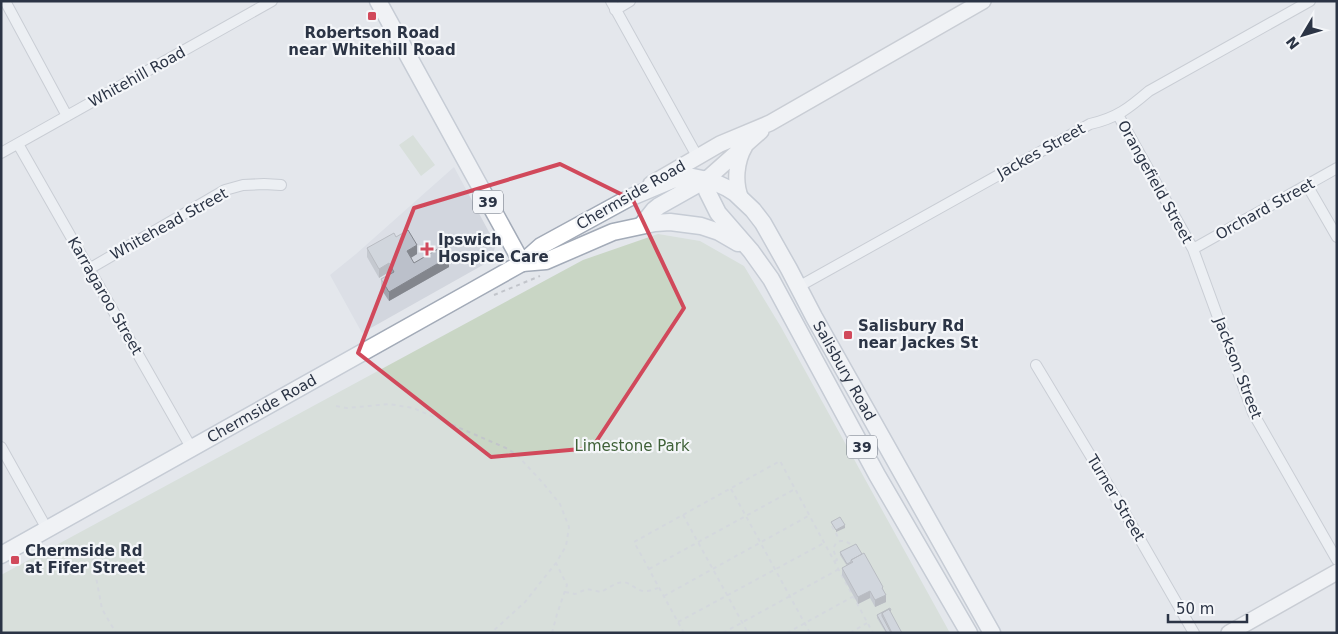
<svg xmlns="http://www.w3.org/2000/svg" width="1338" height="634" viewBox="0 0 1338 634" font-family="'DejaVu Sans',sans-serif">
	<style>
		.built { fill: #d2d6de }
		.green { fill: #c9d6c5 }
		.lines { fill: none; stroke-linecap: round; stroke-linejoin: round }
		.street-casing { stroke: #a9aeb7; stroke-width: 12 }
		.secondary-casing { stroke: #a9aeb7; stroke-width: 18 }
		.primary-casing { stroke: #a3abb8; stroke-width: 19 }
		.path { stroke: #c2c5cb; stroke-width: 2; stroke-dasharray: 4 4; stroke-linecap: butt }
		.street { stroke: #f7f8fa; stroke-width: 10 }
		.secondary { stroke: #fff; stroke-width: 15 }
		.primary { stroke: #fff; stroke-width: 16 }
		.wall { fill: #a1a5ae }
		.shaded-wall { fill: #83868d }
		.building { fill: #bbc0ca; stroke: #83868d }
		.marked { fill: none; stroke: #d1495b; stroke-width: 4; stroke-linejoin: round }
		.poi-dot { fill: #d1495b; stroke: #f4f6f9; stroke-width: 2 }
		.labels { text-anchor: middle; stroke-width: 4.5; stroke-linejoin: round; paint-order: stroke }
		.shield { fill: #f4f6f9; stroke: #676e7b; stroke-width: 1 }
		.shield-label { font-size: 14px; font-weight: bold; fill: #2b3445 }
		.poi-label { font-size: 15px; font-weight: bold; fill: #2b3445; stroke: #f4f6f9; text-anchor: start }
		.street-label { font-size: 15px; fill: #2b3445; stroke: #f4f6f9 }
		.park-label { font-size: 15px; fill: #3f6138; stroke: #f4f6f9 }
	</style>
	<rect width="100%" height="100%" fill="#e4e7ec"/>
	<!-- built -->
	<path class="built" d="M454 167 496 245 490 261 362 333 330 275 356 254Z"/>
	<!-- green -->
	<path class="green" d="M413 135 435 165 421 176 399 145Z
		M658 234 700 241 744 266 781 327 950 633H1V575L583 260Z"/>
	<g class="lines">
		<!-- street casing -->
		<g class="street-casing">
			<path id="street" d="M5 1 67 116
				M611 1 697 156
				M615 10 630 1
				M1118 115 1193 249 1253 413 1337 560
				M18 144 192 449
				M1 153 272 1
				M1307 185 1337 237
				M1193 249 1337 168
				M89 269 225 190 243 185 264 184 281 185
				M798 287 1090 124C1117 118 1129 108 1149 91L1310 1
				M1036 365 1122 508 1194 633
				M1 447 47 529"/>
		</g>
		<!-- secondary casing -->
		<g class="secondary-casing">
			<path id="secondary" d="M707 179 761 131
				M651 184 720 144 770 123 983 1
				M741 199C734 183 736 161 745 146
				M1229 633 1337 572"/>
		</g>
		<!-- primary casing -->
		<g class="primary-casing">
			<g id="primary">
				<path d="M378 1 522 263"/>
				<path d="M707 179V191L718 213 751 251 771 279 877 475 969 633"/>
				<path d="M642 225 654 210 659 206 707 179"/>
				<path d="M522 263 546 261 613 232 655 223 670 222 701 226 719 232 738 243"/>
				<path id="s1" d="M1 555 474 290 522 263 541 246 629 198 672 180 693 177 712 181 727 188 735 193 753 210 763 223 789 269 814 317 992 633"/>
			</g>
		</g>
		<!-- path -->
		<path class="path" d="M494 295 540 276
			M336 406 347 408 389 404 413 408 506 448 517 455 543 483 560 504 569 527 566 546 556 563 525 602 491 633
			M731 489 810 633
			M683 515 748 633
			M832 526 840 541
			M92 556 102 609 116 633
			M835 561 837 560 833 549 836 543C843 538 848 543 854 546
			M649 569 795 489
			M565 592 575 594 587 589 601 592C607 589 616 582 623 582 632 583 637 592 646 591 650 591 654 589 658 588
			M664 596 810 515
			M678 622 824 543
			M552 633 557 614 567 585 556 563
			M684 633 634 542 780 461 873 633
			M723 633 839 569
			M787 633 854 596
			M850 633 867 623"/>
		<!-- street -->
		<use href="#street" class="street"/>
		<!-- secondary -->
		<use href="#secondary" class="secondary"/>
		<!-- primary -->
		<use href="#primary" class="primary"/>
	</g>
	<!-- wall -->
	<path class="wall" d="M396 237 417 254 411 258 414 263 449 267 389 301 381 289V279L390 274 389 272 379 278 367 257V248Z
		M856 544 883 589 886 602 875 607 870 598 858 604 842 575V568L847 566 840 555V552Z
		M891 613 902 633H886L877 618V615Z"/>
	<!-- shaded-wall -->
	<path class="shaded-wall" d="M417 245V254L407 260V251Z
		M449 257V267L389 301V292Z
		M389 263V272L379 278V269Z
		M845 525V528L836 532V530Z
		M870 591V598L858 604V597Z
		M886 595V602L875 607V600Z"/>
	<!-- building -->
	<path class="building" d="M408 230 417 245 407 251 414 263 443 246 449 257 389 292 381 279 394 272 389 263 379 269 367 248 394 233 396 237Z
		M840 517 845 525 836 530 831 522Z
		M856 544 862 554 851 560V562L847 564 840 552Z
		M864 553 883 587 882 588 886 595 875 600 870 591 858 597 842 568 853 562 851 560Z
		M890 608 891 610 890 611 889 609 882 613V616L891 633H887L877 615Z
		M889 609 902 633H892L882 613Z"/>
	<!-- marked area -->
	<path d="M0 0H1338V634H0ZM560 164 633 200 684 308 592 448 491 457 358 353 414 208Z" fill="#e4e7ec" fill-opacity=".55" fill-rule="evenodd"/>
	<path class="marked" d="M560 164 633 200 684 308 592 448 491 457 358 353 414 208Z"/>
	<!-- markers -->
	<g class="poi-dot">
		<rect x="367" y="11" width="10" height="10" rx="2.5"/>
		<path d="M424.5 241.5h5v5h5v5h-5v5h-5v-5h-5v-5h5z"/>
		<rect x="843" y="330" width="10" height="10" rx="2.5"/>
		<rect x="10" y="555" width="10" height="10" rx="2.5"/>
	</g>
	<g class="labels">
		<!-- shield labels -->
		<g class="shield">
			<rect x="473" y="190.5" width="30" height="23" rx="4"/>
			<rect x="847" y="435.5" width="30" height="23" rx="4"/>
		</g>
		<g class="shield-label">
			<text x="488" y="207">39</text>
			<text x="862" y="452">39</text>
		</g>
		<!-- poi labels -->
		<g class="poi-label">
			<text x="372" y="38" text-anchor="middle">Robertson Road<tspan x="372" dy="17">near Whitehill Road</tspan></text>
			<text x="438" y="245">Ipswich<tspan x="438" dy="17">Hospice Care</tspan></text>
			<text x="858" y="331">Salisbury Rd<tspan x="858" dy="17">near Jackes St</tspan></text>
			<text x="25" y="556">Chermside Rd<tspan x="25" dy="17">at Fifer Street</tspan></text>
		</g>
		<!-- street labels -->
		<g class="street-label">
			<text transform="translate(137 77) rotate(-29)" y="5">Whitehill Road</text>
			<text transform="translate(1041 151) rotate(-29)" y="5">Jackes Street</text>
			<text transform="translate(1155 182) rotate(61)" y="5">Orangefield Street</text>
			<text transform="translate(631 195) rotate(-30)" y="5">Chermside Road</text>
			<text transform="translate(1265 209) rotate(-29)" y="5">Orchard Street</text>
			<text transform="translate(169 224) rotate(-29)" y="5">Whitehead Street</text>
			<text transform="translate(105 296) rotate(60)" y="5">Karragaroo Street</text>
			<text transform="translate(1238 368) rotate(69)" y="5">Jackson Street</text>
			<text dy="5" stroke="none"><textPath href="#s1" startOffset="1046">Salisbury Road</textPath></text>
			<text dy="5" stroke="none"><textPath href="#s1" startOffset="299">Chermside Road</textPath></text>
			<text transform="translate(1116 498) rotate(59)" y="5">Turner Street</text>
		</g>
		<!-- park labels -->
		<g class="park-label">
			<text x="632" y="451">Limestone Park</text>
		</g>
	</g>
	<!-- border -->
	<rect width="1338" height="634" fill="none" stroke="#2b3445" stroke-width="5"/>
	<!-- north arrow -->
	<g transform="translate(1303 35) rotate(232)" stroke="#f4f6f9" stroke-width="4" paint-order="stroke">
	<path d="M0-4L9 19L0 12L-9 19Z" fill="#2b3445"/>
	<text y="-8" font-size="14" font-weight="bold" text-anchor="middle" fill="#2b3445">N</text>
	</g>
	<!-- scale -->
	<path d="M1168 614v8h79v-8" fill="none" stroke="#2b3445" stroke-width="2.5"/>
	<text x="1176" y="614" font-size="15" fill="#2b3445" stroke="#f4f6f9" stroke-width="4" paint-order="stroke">50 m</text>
</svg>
